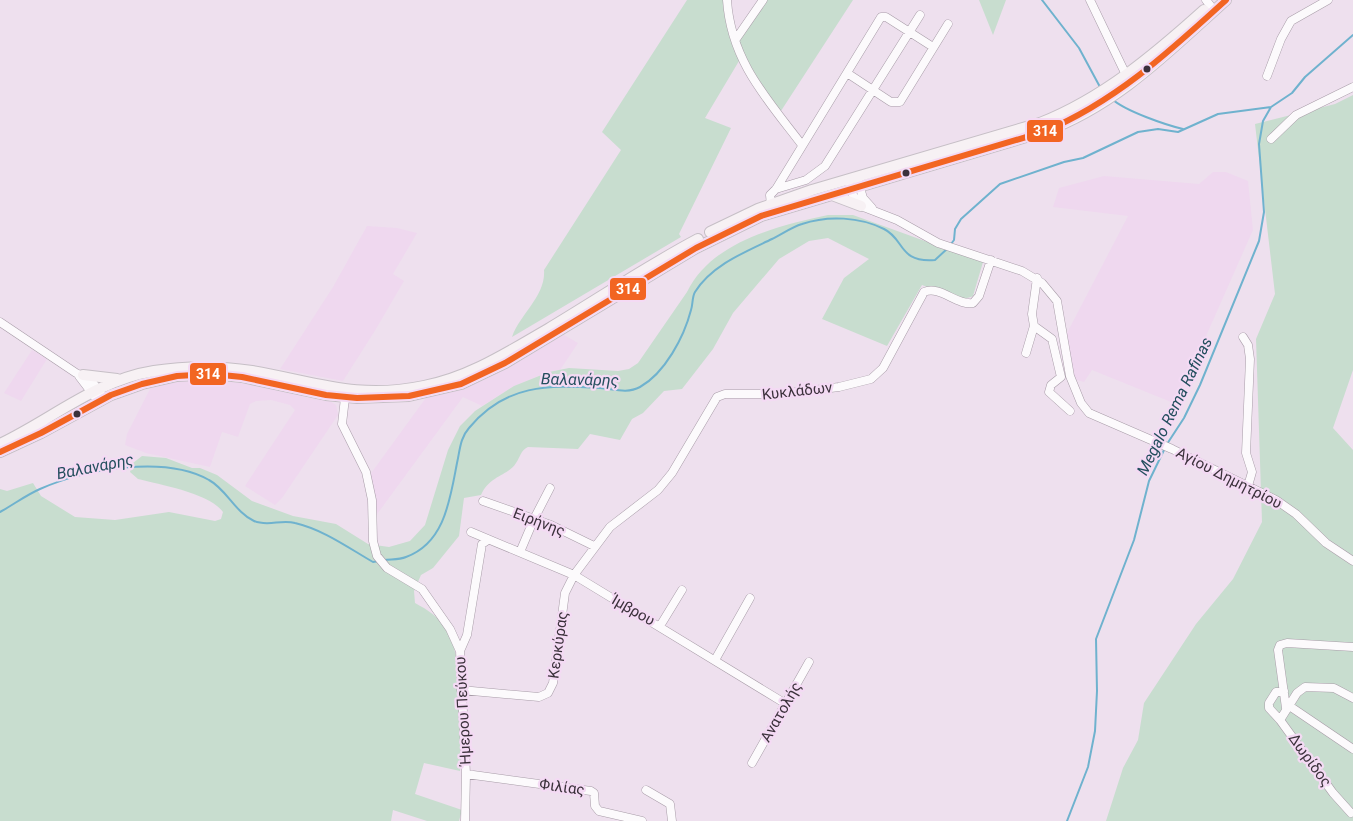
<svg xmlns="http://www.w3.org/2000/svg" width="1353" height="821" viewBox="0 0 1353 821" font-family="Roboto,sans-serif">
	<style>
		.built { fill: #efd8ef }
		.green { fill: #c8ddcf }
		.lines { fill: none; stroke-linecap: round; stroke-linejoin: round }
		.stream { stroke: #6fb2ce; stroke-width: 2 }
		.minor-casing { stroke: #a89ca8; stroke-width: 9 }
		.major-casing { stroke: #c6bfc6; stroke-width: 12 }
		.minor { stroke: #fcfafc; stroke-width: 8 }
		.major { stroke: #f7f1f4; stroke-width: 10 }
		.bus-1-casing { stroke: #f4daf4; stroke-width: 10 }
		.bus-1 { stroke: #f26522; stroke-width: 6 }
		.bus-dot { fill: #3b313b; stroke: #f4daf4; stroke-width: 2 }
		.labels { text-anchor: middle; stroke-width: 4.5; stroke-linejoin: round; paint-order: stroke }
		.street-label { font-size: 15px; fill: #3b313b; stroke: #f4daf4 }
		.water-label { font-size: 16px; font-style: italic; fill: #244f5e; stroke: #f4daf4 }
		.line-badge { stroke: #f4daf4; stroke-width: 2 }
		.badge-label { font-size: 14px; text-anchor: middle; font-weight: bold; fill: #fff }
	</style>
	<rect width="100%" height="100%" fill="#eee0ee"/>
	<!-- built -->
	<path class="built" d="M1213 172H1226L1248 181 1253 230 1176 404 1092 370 1084 382 1074 379 1067 333 1128 216 1053 207 1059 188 1104 176 1199 184Z
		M367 226 397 228 417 233 393 274 404 281 376 329 343 381 280 369 333 287Z
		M559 332 578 343 560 370 548 372 514 386 482 406 463 397 375 517 369 476 428 395Z
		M32 350 47 359 21 401 4 393Z
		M191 380 249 383 304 395V397L328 400 336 405 338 415 282 498 275 505 245 486 295 410 290 405 271 400 256 401 250 404 238 437 222 432 210 467 146 453 125 445 127 434 152 385Z"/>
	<!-- green -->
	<path class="green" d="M687 0H726L732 38 739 61 705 118 731 128 679 234 681 237 512 337C520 314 546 296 544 270L621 150 602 132Z
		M765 0H853L779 114 754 79 738 39Z
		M979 0H1006L993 35Z
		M1353 95V370L1333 428 1353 450V821H1106L1123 768 1138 740 1144 703 1196 624 1233 579 1262 522 1256 339 1275 294 1255 124 1335 104Z
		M828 215H853L983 262 973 296C959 304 936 290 922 285L887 346 822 319 844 278 869 259 828 238 809 241 779 259 733 313 713 349 682 389 664 391 643 413 632 419 620 440 590 434 578 449 528 447C520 451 521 456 516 463 508 476 490 475 481 495L464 498 459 536 433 568 421 575 414 591 415 603C428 610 439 617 447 630 464 659 463 737 460 771L424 763 415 794 462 810 459 821H427L393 810 391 821H0V489L7 491 33 483 41 496 75 517 115 520 169 512 215 521 221 519 223 512C209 493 161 485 138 479L130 472 133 463 142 456 166 458 192 468H200L217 475 252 501 293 516 336 524 368 544 389 547 410 541 425 525 448 450 460 426 475 411 514 386 549 372 569 368 618 371 629 369 638 363 687 292C712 241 778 226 828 215Z"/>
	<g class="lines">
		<!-- stream -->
		<path class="stream" d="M1042 0 1079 48 1100 87
			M1112 99C1125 111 1166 125 1183 129
			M951 244 954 240 955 229 961 219 1000 184 1064 162 1083 158 1138 132 1158 129 1178 132 1218 114 1271 107
			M1167 444 1184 418 1200 385 1259 241 1264 212 1259 144 1263 121 1271 107 1292 93 1305 77 1353 35
			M0 512C13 505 26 495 40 489 85 469 165 455 209 480 226 489 236 513 254 521 268 527 281 519 295 523 324 530 347 547 373 562L379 561
			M384 560C391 559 399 560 406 557 445 543 450 499 457 463 460 450 460 438 469 428 505 384 548 385 600 388 614 389 627 394 640 387 665 373 684 337 691 310 693 304 692 297 695 292 712 265 745 252 772 239 782 234 792 227 802 224 828 215 860 217 884 229 905 239 898 263 935 260L948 248
			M1067 821 1088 767 1095 731 1097 691 1096 639 1134 540 1149 481 1165 448"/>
		<!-- minor casing -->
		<g class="minor-casing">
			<path id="minor" d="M727 0C731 61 767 99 802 145
				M1090 0 1128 79
				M1206 0 1210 5
				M736 39 763 0
				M847 73 891 102H900L948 24
				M1267 76 1281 39 1291 21 1328 0
				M1271 139 1296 115 1353 87
				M858 181 863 198 872 208
				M850 185 853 195 861 206 897 220 938 243 1022 271 1042 283 1057 301 1070 376 1081 403 1089 413 1172 449 1276 500 1296 514 1326 543 1353 561
				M776 189 806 180 825 166 920 15
				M771 205 770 195 776 189 881 17H886L933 47
				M1037 278 1032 314 1034 326 1052 339 1061 377 1051 385 1049 392 1070 411
				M0 322 76 373 91 380 101 394
				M1243 337 1248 345 1250 359 1246 453 1252 472 1248 486
				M1026 353 1034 326
				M79 376 95 397
				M345 398 342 424 366 472 372 500 373 541 377 556 387 568 422 589 450 629 460 651 466 774 465 821
				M483 501 551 525 594 546
				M471 532 574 575 786 704
				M520 552 534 519 550 488
				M660 626 682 590
				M460 651 467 635 482 544 488 540
				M715 660 750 598
				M461 690 539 697 548 693 553 683 565 593 574 575 610 527 658 490 672 473 717 397 725 394H780L839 387 871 379 883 368 924 292C940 285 957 306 973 303L979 296 991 260
				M1288 705 1353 749
				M1286 708 1278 650 1280 645 1287 643 1353 647
				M1280 720 1269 708V703L1276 692 1284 691
				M752 763 809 662
				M466 774 591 791 594 793 595 806 599 811 642 821
				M646 790 670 804 672 821
				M1351 813 1333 793 1280 720 1297 693 1305 687 1334 688 1353 698"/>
		</g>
		<!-- major casing -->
		<g class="major-casing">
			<path id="major" d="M832 195 861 206
				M710 232 758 209 812 190 1040 123C1103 98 1154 55 1204 10
				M83 375 117 379
				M0 444C51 420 96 380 154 371 186 366 220 366 252 371 316 382 357 400 424 386 470 377 508 352 548 329 598 299 647 266 698 239
				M0 452 41 433 111 395 142 384 177 376 212 374 242 377 326 395 357 398 409 396 461 384 505 363 696 248 761 216 1043 132C1117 105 1168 52 1226 0"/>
		</g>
		<!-- minor -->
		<use href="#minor" class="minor"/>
		<!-- major -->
		<use href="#major" class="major"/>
		<!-- bus-1 casing -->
		<g class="bus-1-casing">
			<path id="bus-1" d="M0 452 41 433 111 395 142 384 177 376 212 374 242 377 326 395 357 398 409 396 461 384 505 363 696 248 761 216 1043 132C1115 102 1169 52 1226 0"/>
		</g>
		<!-- bus-1 -->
		<use href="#bus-1" class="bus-1"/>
	</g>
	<!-- markers -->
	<g class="bus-dot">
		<circle cx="1147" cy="69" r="4.5"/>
		<circle cx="906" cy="173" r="4.5"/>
		<circle cx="77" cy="414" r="4.5"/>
	</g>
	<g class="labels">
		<!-- street labels -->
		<g class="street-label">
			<text transform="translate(797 391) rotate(-6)" y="5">Κυκλάδων</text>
			<text transform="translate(1229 478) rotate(27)" y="5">Αγίου Δημητρίου</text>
			<text transform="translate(539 522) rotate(21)" y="5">Ειρήνης</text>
			<text transform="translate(633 610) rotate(30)" y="5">Ίμβρου</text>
			<text transform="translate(558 645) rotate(-82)" y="5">Κερκύρας</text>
			<text transform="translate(463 711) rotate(-93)" y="5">Ήμερου Πεύκου</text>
			<text transform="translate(781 712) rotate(-60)" y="5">Ανατολής</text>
			<text transform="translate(1310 760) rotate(54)" y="5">Δωρίδος</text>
			<text transform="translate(562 787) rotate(8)" y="5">Φιλίας</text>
		</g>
		<!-- water labels -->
		<g class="water-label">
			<text transform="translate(580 379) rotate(1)" y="6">Βαλανάρης</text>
			<text transform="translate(1174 406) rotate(-64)" y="6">Megalo Rema Rafinas</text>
			<text transform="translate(95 466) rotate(-11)" y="6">Βαλανάρης</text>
		</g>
	</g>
	<g class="line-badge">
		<rect x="1026" y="119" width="38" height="24" rx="5" fill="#f26522"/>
		<rect x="609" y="277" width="38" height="24" rx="5" fill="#f26522"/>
		<rect x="189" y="362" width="38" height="24" rx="5" fill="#f26522"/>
	</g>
	<g class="badge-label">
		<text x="1045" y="136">314</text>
		<text x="628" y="294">314</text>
		<text x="208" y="379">314</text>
	</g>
</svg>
